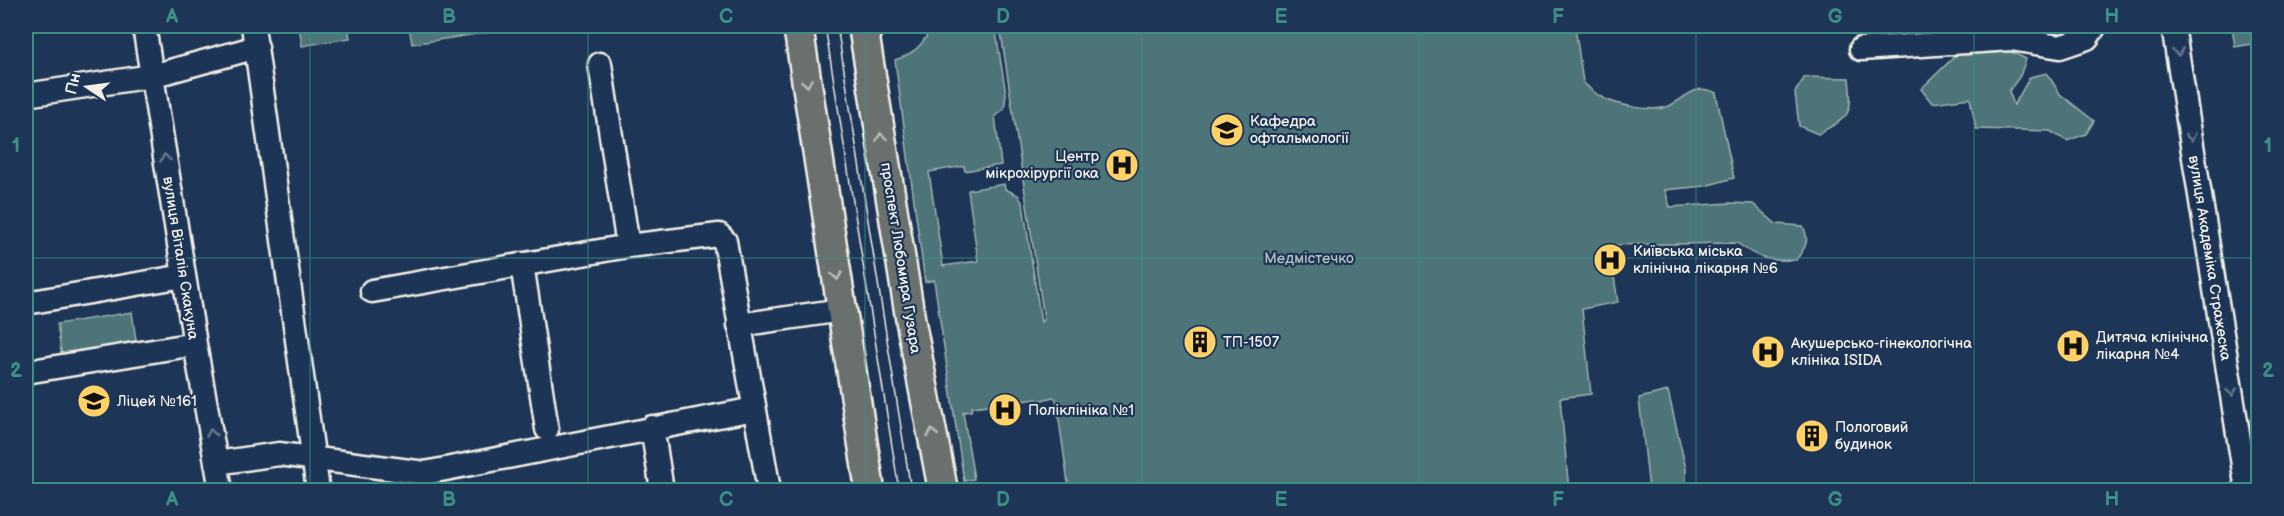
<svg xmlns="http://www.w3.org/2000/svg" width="2284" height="516" viewBox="0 0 2284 516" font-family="'Balsamiq Sans',sans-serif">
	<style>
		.green { fill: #4e7579; stroke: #a1b3b0; stroke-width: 1.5 }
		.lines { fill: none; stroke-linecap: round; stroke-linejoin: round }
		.minor-casing { stroke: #f4f1e8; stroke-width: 27 }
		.major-casing { stroke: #f4f1e8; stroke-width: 33 }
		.minor { stroke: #1d3557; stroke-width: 22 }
		.major { stroke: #6b706d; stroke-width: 28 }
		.tram { stroke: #f4f1e8; stroke-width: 1.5 }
		.oneway { stroke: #68778a }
		.oneway2 { stroke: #bdbdb7 }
		.grid { fill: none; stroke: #3d8f86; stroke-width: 1.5; stroke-opacity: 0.55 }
		.labels { text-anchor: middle; stroke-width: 4.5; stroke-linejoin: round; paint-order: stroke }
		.poi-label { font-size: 15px; fill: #f4f1e8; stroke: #1d3557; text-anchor: start }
		.street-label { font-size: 15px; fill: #f4f1e8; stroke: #1d3557 }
		.park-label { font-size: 15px; fill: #b2bfbc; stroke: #1d3557 }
		.neatline { fill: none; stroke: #3d8f86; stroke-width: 2 }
		.grid-label { font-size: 20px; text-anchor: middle; font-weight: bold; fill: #3d8f86 }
	</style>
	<rect width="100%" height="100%" fill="#1d3557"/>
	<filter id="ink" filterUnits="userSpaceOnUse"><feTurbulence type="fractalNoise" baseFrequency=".0167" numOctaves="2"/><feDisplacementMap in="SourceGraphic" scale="12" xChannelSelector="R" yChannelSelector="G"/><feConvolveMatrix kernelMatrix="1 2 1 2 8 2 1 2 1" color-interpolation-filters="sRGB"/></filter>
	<g filter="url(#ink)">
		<!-- green -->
		<path class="green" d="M299 26H348L350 38 302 46Z
			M409 26H509L510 29 412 44Z
			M932 26H995L1006 94 1004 109 995 116 1001 165 965 171 964 166 929 172 943 266 978 261 968 190 1004 184 1005 189 1018 195 1023 204 1041 322 1044 319 1000 26H1575L1583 82C1588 87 1594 93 1601 97 1615 105 1654 113 1669 106 1687 98 1694 82 1716 93L1734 178 1705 186 1665 190 1670 207 1730 203 1753 204 1776 224 1803 226C1810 241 1806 247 1796 260 1768 261 1760 260 1737 243L1609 245 1618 302 1582 309 1591 394 1560 398 1569 490H1069L1056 399 1053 397 1038 401 1037 399 972 407 971 411 963 412 974 479 964 481 934 280 925 282 895 60C915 53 923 45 932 26Z
			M2232 26H2258V43L2235 47Z
			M2006 49 2026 59 2020 76 2009 91 2014 105 2030 77 2047 73 2060 94 2094 121 2086 134 2067 141 2050 131 1976 129 1970 98 1932 103 1921 89 1958 53Z
			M1805 77 1849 78C1853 116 1850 116 1818 134L1799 126 1795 92Z
			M132 312 137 347 62 358 57 324Z
			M1668 391 1686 469V490H1649L1639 398Z"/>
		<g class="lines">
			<!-- minor casing -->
			<g class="minor-casing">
				<path id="minor" d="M144 26 195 344 221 490
					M253 26 318 490
					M2173 26 2247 490
					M1861 49 2011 39 2060 47 2087 38 2095 26
					M600 64 628 246
					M26 95 152 76 257 47
					M522 264 547 429
					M372 291 628 246 719 235 725 241 769 490
					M26 303 184 276
					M739 325 842 310
					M26 372 195 344
					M652 427 662 490
					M216 463 279 454 425 473 754 409"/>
			</g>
			<!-- major casing -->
			<g class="major-casing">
				<path id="major" d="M798 26 870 490
					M863 26 911 323 943 490"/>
			</g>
			<!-- minor -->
			<use href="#minor" class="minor"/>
			<!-- major -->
			<use href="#major" class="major"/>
			<!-- tram -->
			<path class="tram" d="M825 26 899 490
				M837 26 911 490"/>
		</g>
		<!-- one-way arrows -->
		<defs><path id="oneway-chevron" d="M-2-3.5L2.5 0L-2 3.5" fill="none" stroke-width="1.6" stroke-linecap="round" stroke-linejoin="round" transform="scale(1.5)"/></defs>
		<g class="oneway">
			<use href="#oneway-chevron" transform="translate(2178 52) rotate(80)"/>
			<use href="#oneway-chevron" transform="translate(2191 137) rotate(81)"/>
			<use href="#oneway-chevron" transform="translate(165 158) rotate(-99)"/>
			<use href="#oneway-chevron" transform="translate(2232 392) rotate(81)"/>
			<use href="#oneway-chevron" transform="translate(211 433) rotate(-100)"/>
		</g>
		<g class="oneway2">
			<use href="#oneway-chevron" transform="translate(807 83) rotate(81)"/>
			<use href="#oneway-chevron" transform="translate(881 137) rotate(-99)"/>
			<use href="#oneway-chevron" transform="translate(837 276) rotate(81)"/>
			<use href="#oneway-chevron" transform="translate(932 433) rotate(-101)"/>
		</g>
	</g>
	<!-- grid -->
	<path class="grid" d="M310 26V490M588 26V490M865 26V490M1142 26V490M1419 26V490M1696 26V490M1974 26V490M26 258H2258"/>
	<!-- icons -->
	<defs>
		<g id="university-disc" transform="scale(1.725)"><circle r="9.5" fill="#ffd166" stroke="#1d3557"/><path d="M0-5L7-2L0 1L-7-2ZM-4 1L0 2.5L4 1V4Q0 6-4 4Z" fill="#111"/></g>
		<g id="hospital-disc" transform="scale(1.725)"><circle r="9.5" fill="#ffd166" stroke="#1d3557"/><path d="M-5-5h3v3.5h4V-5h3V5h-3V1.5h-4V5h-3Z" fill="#111"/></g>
		<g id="building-disc" transform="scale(1.725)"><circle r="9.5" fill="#ffd166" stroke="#1d3557"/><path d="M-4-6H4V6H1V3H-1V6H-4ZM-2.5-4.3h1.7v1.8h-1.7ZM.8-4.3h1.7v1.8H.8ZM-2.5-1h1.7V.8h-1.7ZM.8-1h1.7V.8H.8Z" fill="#111"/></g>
		<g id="school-disc" transform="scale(1.725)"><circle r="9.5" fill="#ffd166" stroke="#1d3557"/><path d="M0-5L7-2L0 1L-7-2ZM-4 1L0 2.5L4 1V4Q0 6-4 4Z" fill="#111"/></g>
	</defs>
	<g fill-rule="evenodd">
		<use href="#university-disc" x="1227" y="130"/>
		<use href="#hospital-disc" x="1122" y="165"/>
		<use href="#hospital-disc" x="1610" y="260"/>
		<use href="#building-disc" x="1200" y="342"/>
		<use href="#hospital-disc" x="2073" y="346"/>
		<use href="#hospital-disc" x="1768" y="352"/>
		<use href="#school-disc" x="94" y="401"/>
		<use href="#hospital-disc" x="1005" y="410"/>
		<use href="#building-disc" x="1812" y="436"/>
	</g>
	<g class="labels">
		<!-- poi labels -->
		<g class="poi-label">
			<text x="1250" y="126">Кафедра<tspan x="1250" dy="17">офтальмології</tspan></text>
			<text x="1099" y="161" text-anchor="end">Центр<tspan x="1099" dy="17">мікрохірургії ока</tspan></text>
			<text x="1633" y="256">Київська міська<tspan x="1633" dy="17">клінічна лікарня №6</tspan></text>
			<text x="2096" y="342">Дитяча клінічна<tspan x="2096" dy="17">лікарня №4</tspan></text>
			<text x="1223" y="347">ТП-1507</text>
			<text x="1791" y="348">Акушерсько-гінекологічна<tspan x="1791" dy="17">клініка ISIDA</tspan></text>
			<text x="117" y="406">Ліцей №161</text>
			<text x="1028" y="415">Поліклініка №1</text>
			<text x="1835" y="432">Пологовий<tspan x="1835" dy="17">будинок</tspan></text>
		</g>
		<!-- street labels -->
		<g class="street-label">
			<text transform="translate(181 258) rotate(81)" y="5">вулиця Віталія Скакуна</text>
			<text transform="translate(901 258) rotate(81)" y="5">проспект Любомира Гузара</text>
			<text transform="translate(2210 258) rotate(81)" y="5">вулиця Академіка Стражеска</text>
		</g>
		<!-- park labels -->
		<g class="park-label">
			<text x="1309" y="263">Медмістечко</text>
		</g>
	</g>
	<!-- margin -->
	<rect width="2284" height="516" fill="none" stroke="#1d3557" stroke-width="66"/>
	<!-- north arrow -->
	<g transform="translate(87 87) rotate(283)" stroke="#1d3557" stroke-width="4.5" paint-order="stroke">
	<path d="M0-4.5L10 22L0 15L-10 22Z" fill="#f4f1e8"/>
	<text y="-9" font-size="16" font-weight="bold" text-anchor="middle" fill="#f4f1e8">Пн</text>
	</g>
	<rect x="33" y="33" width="2218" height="450" class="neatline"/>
	<g class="grid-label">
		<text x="172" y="23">A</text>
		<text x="449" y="23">B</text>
		<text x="726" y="23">C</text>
		<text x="1003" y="23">D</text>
		<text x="1281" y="23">E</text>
		<text x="1558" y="23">F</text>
		<text x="1835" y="23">G</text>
		<text x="2112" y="23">H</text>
		<text x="16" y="152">1</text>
		<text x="2268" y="152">1</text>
		<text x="16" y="377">2</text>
		<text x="2268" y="377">2</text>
		<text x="172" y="506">A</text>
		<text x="449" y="506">B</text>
		<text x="726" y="506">C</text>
		<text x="1003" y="506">D</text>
		<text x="1281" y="506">E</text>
		<text x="1558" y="506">F</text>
		<text x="1835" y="506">G</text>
		<text x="2112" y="506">H</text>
	</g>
</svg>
